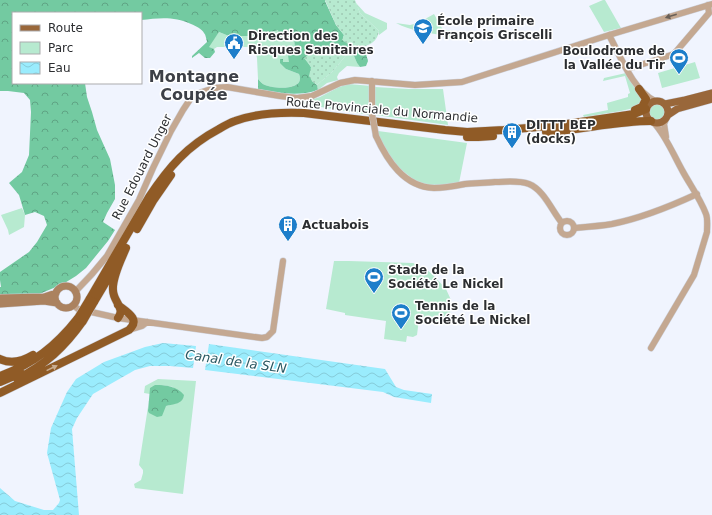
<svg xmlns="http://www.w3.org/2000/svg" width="712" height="515" viewBox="0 0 712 515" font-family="'DejaVu Sans',sans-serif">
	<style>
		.green { fill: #b7ead0; fill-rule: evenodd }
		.forest { fill: url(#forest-crowns) }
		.garden { fill: url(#garden-dots) }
		.water { fill: url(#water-waves) }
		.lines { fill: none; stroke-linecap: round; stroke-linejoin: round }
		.canal { stroke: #9aecfd; stroke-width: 4 }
		.tertiary-casing { stroke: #cdd0d9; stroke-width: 7 }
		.secondary-casing { stroke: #cdd0d9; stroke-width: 8 }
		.primary-casing { stroke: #cdd0d9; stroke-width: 8 }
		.trunk-casing { stroke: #cdd0d9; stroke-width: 9 }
		.tertiary { stroke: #c4a891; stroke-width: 6 }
		.secondary { stroke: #ab825f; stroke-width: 7 }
		.primary { stroke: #99673a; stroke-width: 7 }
		.trunk { stroke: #905b26; stroke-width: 8 }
		.tertiary-bridge-casing { stroke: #cdd0d9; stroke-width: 7; stroke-linecap: butt }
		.trunk-bridge-casing { stroke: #cdd0d9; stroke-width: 9; stroke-linecap: butt }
		.tertiary-bridge { stroke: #c4a891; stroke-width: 6 }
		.trunk-bridge { stroke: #905b26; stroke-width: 8 }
		.oneway { fill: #695f57 }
		.oneway2 { fill: #c8ad92 }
		.labels { text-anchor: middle; stroke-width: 3; stroke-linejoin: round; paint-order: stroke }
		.poi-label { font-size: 12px; font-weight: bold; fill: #2c2e31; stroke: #fff; text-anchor: start }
		.street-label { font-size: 12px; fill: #2c2e31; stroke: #fff }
		.water-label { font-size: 13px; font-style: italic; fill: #295862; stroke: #fff }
		.district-label { font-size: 16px; font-weight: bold; fill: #3d4047; stroke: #fff }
	</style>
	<defs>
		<pattern id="forest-crowns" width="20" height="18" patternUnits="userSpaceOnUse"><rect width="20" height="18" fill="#73caa1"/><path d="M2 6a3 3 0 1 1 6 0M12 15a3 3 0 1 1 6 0" fill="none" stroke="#5fa484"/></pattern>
		<pattern id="garden-dots" width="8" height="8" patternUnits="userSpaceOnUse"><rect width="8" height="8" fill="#b7ead0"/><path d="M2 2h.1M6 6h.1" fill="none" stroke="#9ec9b3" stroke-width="1.8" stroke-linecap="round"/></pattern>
		<pattern id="water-waves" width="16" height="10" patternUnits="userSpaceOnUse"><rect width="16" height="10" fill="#9aecfd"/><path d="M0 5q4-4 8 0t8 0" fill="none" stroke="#85cbd9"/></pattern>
	</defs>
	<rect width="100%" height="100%" fill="#f0f4fe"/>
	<!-- green -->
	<path class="green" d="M603 0H605L621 28 604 32 589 6Z
		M356 3 365 13 387 23V29L379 35V31L360 13Z
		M434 14 443 30 453 31V39L444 37 441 35C425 32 411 31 396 23L410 25 418 23Z
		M278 30 279 36 280 37 294 38 295 49 291 54 289 62H283V59L280 60 286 69 299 74C306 91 274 89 265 85 262 84 260 81 258 79L257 58 255 49 253 47H217L214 49 208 47 219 32 229 36H259Z
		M348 53 354 56 357 63 360 67 347 66 339 73 337 77 338 80 327 83 318 90 317 85 333 71Z
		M695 62 700 78 662 88 658 73Z
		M626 73C631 82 639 90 643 100L638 107 621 111 584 117 583 115 608 110 607 103 628 97V94L630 93 625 76 603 81 604 78Z
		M349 84 371 86 370 115 315 106 301 103 320 97 339 87Z
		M375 87 409 89H443L448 125 375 115Z
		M649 112a8 8 0 1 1 16 0a8 8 0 1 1-16 0Z
		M378 131 467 143 459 183 431 186 414 180 398 167 379 140Z
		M22 208 25 215 24 227 9 235 8 230 1 215Z
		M334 261H349L413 263 425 268 434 276 446 289 451 300 450 315 447 325 419 319 417 335 413 337 407 336 406 342 384 339 386 321 345 315V313L326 309Z
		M158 379 196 381 183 494 135 488 134 484 141 480 143 473V470L139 465 150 394 144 393 145 386ZM163 385 173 387 180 402 166 406 148 409 150 394Z"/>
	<!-- forest -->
	<path class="forest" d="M0 0H326L325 1 336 25 344 35 343 38 354 48 364 47 368 61 366 66 360 67 357 63 354 56 348 53 339 45 328 53 323 46 305 58 311 67 312 81 317 85 318 90C298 97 278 93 258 89V79C260 81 262 84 265 85 274 89 306 91 299 74L286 69 280 63V59H283V62H289L288 55 291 54 295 49 294 38 280 37 279 36 278 30 259 36H229L219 32 209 47 214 49 215 52 210 58H205L199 53 192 58V56L207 42C206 39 206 35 204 33 202 29 196 26 191 24 174 16 159 18 141 20V13H13V83H85L87 97 92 112 97 130 110 159 115 185V199L107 213 103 222 115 230 108 241 86 268 76 276 63 284 37 295H0V287H1L0 280V272L29 252 37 242 47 225 44 216 35 212 25 215 19 195 9 183 22 172 29 155 31 112 30 100 24 93 8 91H0Z
		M155 385C166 385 177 386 184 395 183 404 174 404 166 406L162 416 157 417 149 413 148 411 150 388Z"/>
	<!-- garden -->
	<path class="garden" d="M325 0H355L360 13 379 31C377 44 366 47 354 48L342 40 344 35 336 25Z
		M339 45 348 53 333 71 317 85 312 81 309 76 311 67 304 58 315 50 324 46 328 53 332 49Z"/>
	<!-- water -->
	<path class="water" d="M163 343 196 346 193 368 170 366H150L135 370 93 394 77 418 72 429 79 515H0V488L15 501 44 510H53L59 503 60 500 47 453 51 428 67 392 76 379 104 362 145 347Z
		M209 344 385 369 396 387 404 390 432 394 431 403 394 397 383 392 205 370Z"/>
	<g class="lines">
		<!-- canal -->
		<path class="canal" d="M190 353 211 356"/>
		<!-- tertiary casing -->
		<g class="tertiary-casing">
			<path id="tertiary" d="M609 35C621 57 632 89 655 101
				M627 69 659 59 674 54 709 13 708 5
				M372 114V81
				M666 119 664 124 666 137
				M376 136C387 160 404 187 434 188 444 188 455 186 465 184 475 183 485 183 495 182 507 182 518 180 529 184 544 190 552 211 562 223
				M560 228a7 7 0 1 1 14 0a7 7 0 1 1-14 0Z
				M575 228C587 227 600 226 612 224 642 218 669 207 697 194
				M75 292 92 274 107 256 139 200 153 168 171 131 183 110 191 98 199 93 214 88 227 87 280 96 297 98 312 96 340 83 355 80 415 85 462 82 609 35 712 4
				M73 305 78 309 118 318 262 338 267 337 273 331 283 261
				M129 330 142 326 147 322
				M651 348 694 275 707 232C707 226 708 219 706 214 700 198 690 185 682 170 673 154 666 136 654 123"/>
		</g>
		<!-- secondary casing -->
		<g class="secondary-casing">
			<path id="secondary" d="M55 297a11 11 0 1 1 22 0a11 11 0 1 1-22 0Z
				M0 298 44 297 56 293
				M0 304 44 301 57 303"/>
		</g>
		<!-- primary casing -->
		<g class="primary-casing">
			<path id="primary" d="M646 112a11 11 0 1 1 22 0a11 11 0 1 1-22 0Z
				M665 104 685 100 712 93
				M668 115 677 109 712 99"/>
		</g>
		<!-- trunk casing -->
		<g class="trunk-casing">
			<path id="trunk" d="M635 110 642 107 646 99 639 89
				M546 132C581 130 616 121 651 121
				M467 137H478L493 136
				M137 229 153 201 171 175
				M89 300 149 197C169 167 187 146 219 129 224 126 229 123 235 121 257 113 281 112 304 113L445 130 467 132 504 130 560 125 634 114 646 109
				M94 302 122 255
				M118 318C126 308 113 302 113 290 112 277 121 260 126 248
				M0 359C12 365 23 361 33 355
				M0 376C33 364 56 346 78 318
				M17 379C46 364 64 348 83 321
				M0 382 21 373
				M0 393 129 330C141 319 127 312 118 305"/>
		</g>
		<!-- tertiary -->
		<use href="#tertiary" class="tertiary"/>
		<!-- secondary -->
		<use href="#secondary" class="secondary"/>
		<!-- primary -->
		<use href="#primary" class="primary"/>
		<!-- trunk -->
		<use href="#trunk" class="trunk"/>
		<!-- tertiary-bridge casing -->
		<g class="tertiary-bridge-casing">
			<path id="tertiary-bridge" d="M372 114 376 136"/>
		</g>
		<!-- trunk-bridge casing -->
		<g class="trunk-bridge-casing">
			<path id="trunk-bridge" d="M78 318 89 300
				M83 321 94 302"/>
		</g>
		<!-- tertiary-bridge -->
		<use href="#tertiary-bridge" class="tertiary-bridge"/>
		<!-- trunk-bridge -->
		<use href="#trunk-bridge" class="trunk-bridge"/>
	</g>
	<!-- one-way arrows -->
	<defs><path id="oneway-solid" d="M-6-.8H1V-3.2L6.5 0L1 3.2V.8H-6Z"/></defs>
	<use class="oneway" href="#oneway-solid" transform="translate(671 16) rotate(163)"/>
	<use class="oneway2" href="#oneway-solid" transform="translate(52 368) rotate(-26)"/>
	<!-- icons -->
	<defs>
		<g id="school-pin" transform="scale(1)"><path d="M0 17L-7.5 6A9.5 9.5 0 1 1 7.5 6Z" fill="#1d7eca" stroke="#fff"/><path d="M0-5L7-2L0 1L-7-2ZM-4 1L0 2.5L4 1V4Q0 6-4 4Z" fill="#fff"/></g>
		<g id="civic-pin" transform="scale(1)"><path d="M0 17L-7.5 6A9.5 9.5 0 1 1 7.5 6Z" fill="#1d7eca" stroke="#fff"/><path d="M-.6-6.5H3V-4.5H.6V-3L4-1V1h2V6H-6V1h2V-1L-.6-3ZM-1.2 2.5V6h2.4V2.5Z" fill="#fff"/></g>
		<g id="stadium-pin" transform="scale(1)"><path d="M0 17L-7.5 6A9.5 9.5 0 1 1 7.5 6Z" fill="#1d7eca" stroke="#fff"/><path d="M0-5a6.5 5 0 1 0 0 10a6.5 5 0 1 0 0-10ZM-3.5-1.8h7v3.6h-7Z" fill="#fff"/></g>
		<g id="building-pin" transform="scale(1)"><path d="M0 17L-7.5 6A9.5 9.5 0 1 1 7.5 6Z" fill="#1d7eca" stroke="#fff"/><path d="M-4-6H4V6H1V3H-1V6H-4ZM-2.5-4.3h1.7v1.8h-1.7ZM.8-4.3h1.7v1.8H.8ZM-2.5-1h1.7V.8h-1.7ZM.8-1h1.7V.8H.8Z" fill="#fff"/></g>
	</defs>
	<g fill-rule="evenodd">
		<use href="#school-pin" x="423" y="28"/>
		<use href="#civic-pin" x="234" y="43"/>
		<use href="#stadium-pin" x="679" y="58"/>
		<use href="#building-pin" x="512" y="132"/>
		<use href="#building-pin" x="288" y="225"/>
		<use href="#stadium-pin" x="374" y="277"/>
		<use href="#stadium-pin" x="401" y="313"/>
	</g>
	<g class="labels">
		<!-- poi labels -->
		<g class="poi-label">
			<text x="437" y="25">École primaire<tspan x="437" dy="14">François Griscelli</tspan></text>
			<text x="248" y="40">Direction des<tspan x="248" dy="14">Risques Sanitaires</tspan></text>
			<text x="665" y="55" text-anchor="end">Boulodrome de<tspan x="665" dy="14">la Vallée du Tir</tspan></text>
			<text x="526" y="129">DITTT BEP<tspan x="526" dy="14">(docks)</tspan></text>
			<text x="302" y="229">Actuabois</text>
			<text x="388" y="274">Stade de la<tspan x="388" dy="14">Société Le Nickel</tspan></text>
			<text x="415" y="310">Tennis de la<tspan x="415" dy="14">Société Le Nickel</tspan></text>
		</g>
		<!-- street labels -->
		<g class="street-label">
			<text transform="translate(382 110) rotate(5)" y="4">Route Provinciale du Normandie</text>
			<text transform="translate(142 167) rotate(-63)" y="4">Rue Edouard Unger</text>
		</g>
		<!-- water labels -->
		<g class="water-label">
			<text transform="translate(236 361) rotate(8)" y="5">Canal de la SLN</text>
		</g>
		<!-- district labels -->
		<g class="district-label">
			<text x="194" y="82">Montagne<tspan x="194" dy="18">Coupée</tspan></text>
		</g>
	</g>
	<!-- legend -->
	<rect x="12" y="12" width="130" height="72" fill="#ffffff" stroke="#ababad"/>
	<rect x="20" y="25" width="20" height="6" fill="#99673a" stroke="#ababad"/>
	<text x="48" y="32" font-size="12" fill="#2c2e31">Route</text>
	<rect x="20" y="42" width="20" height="12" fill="#b7ead0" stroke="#ababad"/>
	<text x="48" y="52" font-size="12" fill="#2c2e31">Parc</text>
	<rect x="20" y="62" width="20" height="12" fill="url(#water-waves)" stroke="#ababad"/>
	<text x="48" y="72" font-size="12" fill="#2c2e31">Eau</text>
</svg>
